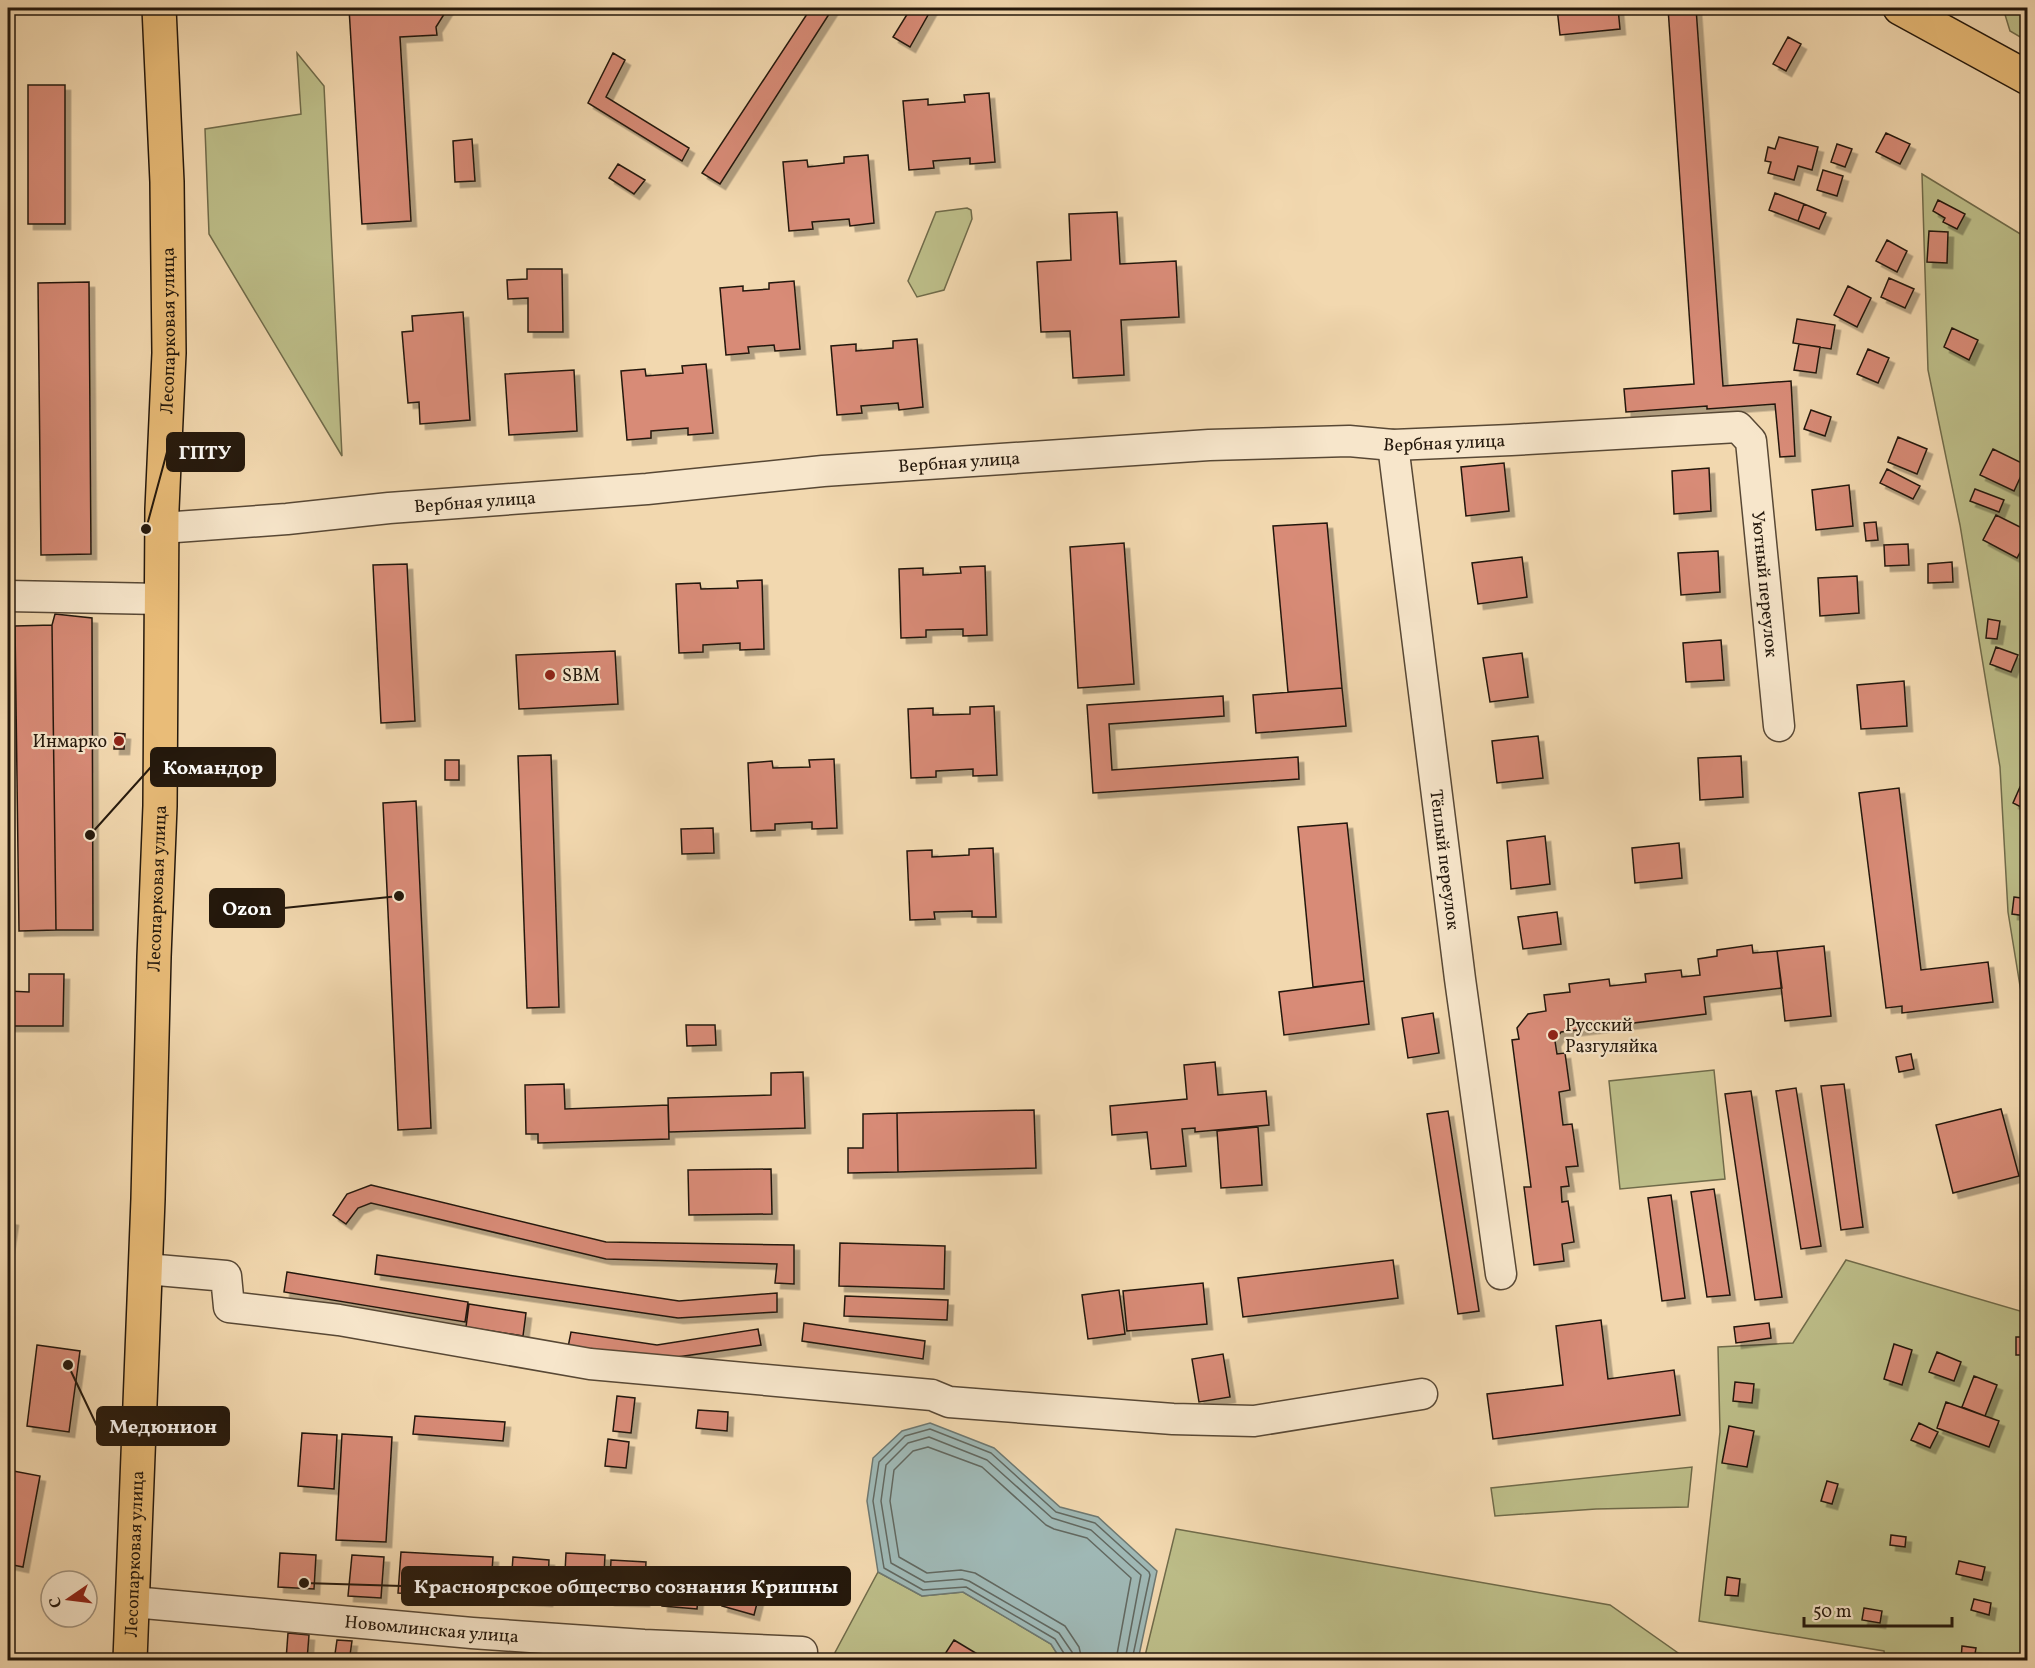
<svg xmlns="http://www.w3.org/2000/svg" width="2035" height="1668" viewBox="0 0 2035 1668" font-family="Vollkorn,serif">
	<style>
		.green { fill: #bdbe89; stroke: #706b4a; stroke-width: 1.5 }
		.water { fill: #9fb8b5; stroke: #6e7871; stroke-width: 1.5 }
		.lines { fill: none; stroke-linecap: round; stroke-linejoin: round }
		.shore { stroke: #626860; stroke-width: 1.5 }
		.building { fill: #d88b77; stroke: #24180c; stroke-width: 1.5; filter: url(#shadow) }
		.minor-casing { stroke: #584835; stroke-width: 33 }
		.major-casing { stroke: #24180c; stroke-width: 36 }
		.minor { stroke: #f7e6cb; stroke-width: 30 }
		.major { stroke: #e9bc78; stroke-width: 33 }
		.poi-dot { fill: #8f2418; stroke: #f7e6cb; stroke-width: 2 }
		.labels { text-anchor: middle; stroke-width: 4.5; stroke-linejoin: round; paint-order: stroke }
		.street-label { font-size: 18px; fill: #24180c; stroke: #f7e6cb }
		.poi-label { font-size: 18px; fill: #24180c; stroke: #f7e6cb; text-anchor: start }
		.leader { fill: none; stroke: #24180c; stroke-width: 2 }
		.callout-dot { fill: #24180c; stroke: #f7e6cb; stroke-width: 2 }
		.callout { fill: #24180c; stroke: #24180c; stroke-width: 2 }
		.callout-label { font-size: 20px; text-anchor: middle; font-weight: bold; fill: #fff }
	</style>
	<defs>
		<filter id="shadow"><feDropShadow dx="5.5" dy="5.5" stdDeviation="0" flood-color="#0004"/></filter>
	</defs>
	<rect width="100%" height="100%" fill="#f2d8af"/>
	<filter id="stains"><feTurbulence type="fractalNoise" baseFrequency=".00333" numOctaves="4"/><feColorMatrix values="0 0 0 0 .2 0 0 0 0 .09 0 0 0 0 .02 0 0 0 .5 -.17"/></filter>
	<radialGradient id="worn" r=".72"><stop offset=".6" stop-color="#630" stop-opacity="0"/><stop offset="1" stop-color="#630" stop-opacity=".3"/></radialGradient>
	<!-- green -->
	<path class="green" d="M2003 8H2027V41L2010 31Z
		M297 53 324 86 342 456 209 234 205 129 301 114Z
		M1922 174 2027 238V1029L2008 912 2000 767 1960 525 1928 370Z
		M967 208 971 210 972 219 944 290 917 297 908 281 936 212Z
		M1714 1070 1725 1179 1620 1189 1609 1081Z
		M1846 1260 2027 1313V1660H1885L1884 1651 1699 1621 1720 1432 1718 1347 1793 1343Z
		M1692 1467 1688 1507 1596 1509 1495 1516 1491 1488Z
		M1176 1529 1610 1605 1688 1660H1144Z
		M878 1572 922 1596 963 1592 1051 1644 1061 1660H831Z"/>
	<!-- water -->
	<path class="water" d="M930 1423 994 1448 1060 1507 1098 1517 1157 1571 1138 1660H1061L1051 1644 963 1592 922 1596 878 1572 867 1501 873 1458 902 1431Z"/>
	<g class="lines">
		<!-- shore -->
		<path class="shore" d="M1066 1660 1065 1655 1055 1639 966 1587 923 1590 884 1568 873 1501 879 1462 905 1436 930 1429 991 1453 1056 1512 1095 1523 1149 1572 1150 1575 1132 1660
			M1073 1660 1072 1652 1059 1633 969 1581 962 1579 925 1582 891 1563 881 1501 886 1465 908 1443 929 1437 987 1460 1052 1518 1091 1530 1141 1575 1125 1660
			M1082 1660 1079 1647 1065 1626 975 1573 961 1570 927 1573 899 1557 890 1501 894 1470 913 1451 928 1447 982 1467 1046 1525 1054 1529 1087 1538 1131 1578 1116 1660"/>
	</g>
	<!-- building -->
	<path class="building" d="M349 8H448L436 27 437 35 400 37 411 221 362 224Z
		M811 8H833L720 184 702 173Z
		M911 8H932L910 47 893 37Z
		M1557 8H1618L1620 29 1560 35Z
		M1668 8H1696L1723 386 1791 381 1795 456 1780 457 1775 404 1707 409V406L1626 412 1624 389 1694 384Z
		M1788 37 1801 44 1786 71 1773 64Z
		M613 53 625 60 606 97 689 148 682 161 588 103Z
		M28 85H65V224H28Z
		M989 93 995 162 970 164V158L933 161 934 168 909 170 903 101 928 99V105L965 102 964 95Z
		M1886 133 1910 144 1900 164 1876 152Z
		M1779 137 1818 147 1812 170 1798 166 1794 180 1768 173 1771 162 1765 161 1768 147 1775 149Z
		M472 139 475 181 455 182 453 141Z
		M1837 144 1852 149 1845 167 1831 162Z
		M868 155 874 223 850 226 849 219 812 222 813 229 789 231 783 162 807 160 808 167 844 163V157Z
		M618 164 645 180 634 194 609 178Z
		M1823 170 1843 176 1837 196 1817 190Z
		M1775 193 1804 204 1798 221 1769 210Z
		M1938 200 1965 214 1957 229 1943 222 1945 218 1933 211Z
		M1804 204 1826 213 1819 229 1798 221Z
		M1117 212 1120 264 1176 261 1179 317 1121 320 1124 375 1073 378 1070 331 1041 332 1037 262 1071 260 1069 214Z
		M1929 231 1948 232 1947 263 1927 262Z
		M1887 240 1907 251 1897 272 1876 261Z
		M527 269H562L563 332H528V298L508 299 507 280 527 279Z
		M1889 278 1914 289 1905 308 1881 297Z
		M794 281 800 349 775 351 774 345 748 347 749 353 726 355 720 288 743 286V291L769 289V283Z
		M89 282 91 554 41 555 38 283Z
		M1848 286 1871 298 1857 327 1834 315Z
		M463 312 470 420 420 424 419 402 408 403 402 332 413 331 412 316Z
		M1797 319 1835 325 1831 349 1793 343Z
		M1952 328 1978 340 1969 360 1944 347Z
		M917 339 923 407 899 410 898 403 861 406 862 413 837 415 831 346 856 344V351L893 348V341Z
		M1799 344 1820 347 1816 373 1794 370Z
		M1868 349 1889 358 1878 383 1857 374Z
		M706 364 713 433 688 435V428L651 431V438L627 440 621 371 645 369 646 376 683 373 682 366Z
		M574 370 577 431 509 435 505 374Z
		M1811 410 1831 417 1825 436 1804 429Z
		M1898 437 1927 449 1917 474 1888 462Z
		M1993 449 2026 465 2014 491 1980 475Z
		M1504 463 1509 511 1466 516 1461 467Z
		M1709 468 1711 511 1674 514 1672 471Z
		M1887 469 1920 486 1913 499 1880 483Z
		M1849 485 1853 526 1816 530 1812 490Z
		M1975 489 2004 500 1999 512 1970 501Z
		M1996 515 2028 531V538L2017 558 1983 540Z
		M1876 522 1878 540 1866 541 1864 523Z
		M1327 523 1342 688 1288 692 1273 526Z
		M1124 543 1134 684 1078 688 1070 547Z
		M1908 544 1909 565 1885 566 1884 545Z
		M1718 551 1720 592 1681 595 1678 553Z
		M1522 557 1527 597 1478 604 1472 563Z
		M1952 562 1953 582 1928 583V564Z
		M407 564 415 721 381 723 373 565Z
		M985 566 987 635 963 636V629L926 630V637L901 638 899 569 923 568V575L961 573 960 567Z
		M1857 576 1859 613 1820 616 1818 578Z
		M762 580 764 649 740 650V643L703 645V652L679 653 676 584 700 583 701 589 738 588 737 581Z
		M55 614 92 618 93 930H56L52 625Z
		M1988 619 2000 621 1997 639 1986 638Z
		M52 625 56 930 19 931 15 626Z
		M1721 640 1724 680 1686 682 1683 643Z
		M1996 647 2018 655 2011 672 1990 664Z
		M615 651 618 704 519 709 516 655Z
		M1522 653 1528 697 1490 702 1483 658Z
		M1904 681 1907 726 1861 729 1857 685Z
		M1342 688 1346 726 1256 733 1253 695Z
		M1223 696 1224 716 1109 724 1112 770 1298 757 1299 779 1093 793 1087 705Z
		M994 706 997 775 973 776V769L936 771V777L911 778 908 709 933 708V715L970 714V707Z
		M115 733 125 734 124 749H114Z
		M1538 736 1543 778 1497 783 1492 741Z
		M551 755 559 1007 527 1008 518 756Z
		M1741 756 1743 797 1700 800 1698 758Z
		M834 759 837 828 812 829V822L775 824V830L751 831 748 763 772 761 773 768 810 767 809 760Z
		M445 760H459V780H445Z
		M2020 787 2028 791 2021 807 2013 803Z
		M1899 788 1921 970 1988 962 1993 1002 1902 1013V1006L1886 1008 1859 793Z
		M416 801 431 1128 398 1130 383 803Z
		M1347 823 1364 981 1313 987 1298 827Z
		M713 828 714 853 682 854 681 829Z
		M1545 836 1550 884 1511 889 1507 841Z
		M1679 843 1682 878 1635 883 1632 848Z
		M993 848 996 917H972V911L934 912 935 919 910 920 907 851 932 850V857L969 855V849Z
		M2014 897 2028 899 2026 916 2012 914Z
		M1557 912 1561 944 1523 949 1518 917Z
		M1752 945 1753 953 1777 951 1782 988 1704 997 1706 1014 1561 1032 1555 1041 1557 1054 1565 1053 1570 1090 1559 1092 1563 1125 1572 1124 1578 1166 1566 1167 1569 1186 1561 1187 1562 1202 1568 1201 1574 1242 1562 1244 1564 1261 1534 1265 1524 1187H1531L1512 1040 1519 1039 1517 1028 1528 1014 1546 1011 1544 995 1570 992 1569 984 1609 979 1610 986 1646 982 1645 974 1681 970 1682 977 1700 975 1698 959 1717 956V950Z
		M1824 946 1831 1016 1785 1021 1777 951Z
		M29 974H64L63 1026H8V991L29 992Z
		M1364 981 1369 1024 1284 1035 1279 992Z
		M1433 1013 1439 1053 1408 1058 1402 1018Z
		M686 1025H715L716 1045 687 1046Z
		M1911 1054 1914 1069 1899 1072 1896 1057Z
		M1215 1062 1218 1095 1266 1091 1269 1125 1195 1132V1128L1182 1129 1186 1166 1151 1169 1147 1132 1112 1135 1110 1106 1187 1099 1184 1065Z
		M803 1072 805 1128 669 1132 668 1098 771 1095V1073Z
		M564 1084 565 1109 668 1105 669 1139 538 1143V1134H526L525 1085Z
		M1844 1084 1863 1227 1841 1230 1821 1086Z
		M1796 1088 1821 1246 1801 1249 1776 1091Z
		M1751 1091 1782 1297 1755 1300 1725 1094Z
		M2001 1109 2019 1176 1953 1193 1936 1125Z
		M1034 1110 1036 1168 898 1172 897 1113Z
		M1448 1111 1479 1311 1458 1314 1427 1114Z
		M897 1113 898 1172 848 1173V1148H863V1114Z
		M1258 1127 1262 1185 1221 1188 1217 1131Z
		M771 1169 772 1214 689 1215 688 1170Z
		M371 1185 606 1242 794 1245V1284L775 1283 777 1264 606 1259 371 1203 358 1208 346 1224 333 1215 347 1194Z
		M1714 1189 1730 1295 1707 1297 1691 1192Z
		M1671 1195 1685 1298 1662 1301 1648 1198Z
		M8 1219 13 1220 8 1252Z
		M840 1243 945 1246 944 1289 839 1286Z
		M377 1255 679 1301 777 1293V1312L678 1318 375 1274Z
		M1393 1260 1398 1298 1243 1317 1238 1278Z
		M287 1272 468 1302 465 1322 284 1292Z
		M1203 1283 1207 1324 1127 1331 1123 1291Z
		M1119 1290 1125 1334 1088 1339 1082 1295Z
		M845 1296 948 1300 947 1320 844 1316Z
		M469 1304 526 1313 523 1336 466 1327Z
		M1601 1320 1608 1379 1674 1370 1680 1415 1493 1439 1487 1394 1563 1385 1556 1326Z
		M804 1323 925 1341 923 1359 802 1341Z
		M1769 1323 1771 1338 1736 1343 1734 1327Z
		M758 1329 761 1345 663 1359 568 1347 571 1332 657 1345Z
		M2016 1337H2028V1355H2016Z
		M1894 1344 1912 1350 1902 1385 1884 1379Z
		M37 1345 80 1351 69 1432 27 1426Z
		M1937 1352 1961 1362 1954 1381 1929 1372Z
		M1223 1354 1230 1397 1199 1402 1192 1359Z
		M1974 1376 1997 1385 1985 1416 1962 1407Z
		M1735 1382 1754 1384 1752 1403 1733 1401Z
		M617 1396 635 1398 631 1433 613 1431Z
		M1946 1402 1999 1421 1989 1447 1937 1428Z
		M698 1410 728 1412 727 1431 696 1428Z
		M415 1416 505 1422 503 1441 413 1434Z
		M1919 1423 1938 1432 1930 1448 1911 1440Z
		M1729 1426 1754 1431 1747 1467 1722 1463Z
		M302 1433 337 1435 334 1489 298 1486Z
		M342 1434 392 1437 386 1542 336 1540Z
		M608 1439 629 1442 626 1468 605 1466Z
		M8 1470 40 1476 23 1567 8 1564Z
		M1827 1481 1838 1484 1832 1504 1821 1501Z
		M1891 1535 1906 1537 1905 1547 1890 1545Z
		M401 1552 493 1557 490 1598 398 1593Z
		M280 1553 316 1555 314 1589 278 1587Z
		M566 1553 605 1555 603 1594 564 1591Z
		M352 1555 384 1557 381 1598 348 1596Z
		M513 1557 549 1560 547 1601 510 1598Z
		M611 1560 646 1562 644 1601 609 1600Z
		M1959 1561 1985 1567 1982 1580 1956 1574Z
		M664 1571 700 1573 697 1609 662 1606Z
		M731 1571 763 1580 754 1615 722 1606Z
		M1727 1577 1740 1579 1738 1596 1725 1595Z
		M1974 1599 1991 1603 1989 1615 1971 1610Z
		M1864 1608 1882 1611 1880 1623 1862 1620Z
		M288 1633 309 1635 307 1660H286Z
		M337 1640 352 1641 350 1655 335 1654Z
		M954 1640 979 1655 975 1660H955L945 1654Z
		M1962 1646 1976 1648 1974 1660H1961Z
		M522 1650 539 1651 538 1660H521Z"/>
	<g class="lines">
		<!-- minor casing -->
		<g class="minor-casing">
			<g id="minor">
				<path id="s1" d="M1393 445 1460 979 1501 1274"/>
				<path id="s2" d="M162 528 287 519 389 508 647 489 823 471 1209 445 1349 441 1393 445 1511 440 1738 427 1751 441 1779 726"/>
				<path d="M8 596 161 599"/>
				<path d="M146 1269 226 1276 229 1307 339 1320 590 1364 932 1395 949 1402 1173 1419 1254 1421 1422 1394"/>
				<path id="s3" d="M133 1602 472 1633 644 1645 802 1652"/>
			</g>
		</g>
		<!-- major casing -->
		<g class="major-casing">
			<g id="major">
				<path d="M1900 8 2028 78"/>
				<path id="s4" d="M130 1660 148 1199 154 957 160 806 162 509 169 353 167 182 159 8"/>
			</g>
		</g>
		<!-- minor -->
		<use href="#minor" class="minor"/>
		<!-- major -->
		<use href="#major" class="major"/>
	</g>
	<!-- markers -->
	<g class="poi-dot">
		<circle cx="550" cy="675" r="6"/>
		<circle cx="119" cy="741" r="6"/>
		<circle cx="1553" cy="1035" r="6"/>
	</g>
	<g class="labels">
		<!-- street labels -->
		<g class="street-label">
			<text dy="6" stroke="none"><textPath href="#s4" startOffset="1330">Лесопарковая улица</textPath></text>
			<text dy="6" stroke="none"><textPath href="#s2" startOffset="1286">Вербная улица</textPath></text>
			<text dy="6" stroke="none"><textPath href="#s2" startOffset="800">Вербная улица</textPath></text>
			<text dy="6" stroke="none"><textPath href="#s2" startOffset="314">Вербная улица</textPath></text>
			<text dy="6" stroke="none"><textPath href="#s2" startOffset="1743">Уютный переулок</textPath></text>
			<text dy="6" stroke="none"><textPath href="#s1" startOffset="418">Тёплый переулок</textPath></text>
			<text dy="6" stroke="none"><textPath href="#s4" startOffset="772">Лесопарковая улица</textPath></text>
			<text dy="6" stroke="none"><textPath href="#s4" startOffset="106">Лесопарковая улица</textPath></text>
			<text dy="6" stroke="none"><textPath href="#s3" startOffset="300">Новомлинская улица</textPath></text>
		</g>
		<!-- poi labels -->
		<g class="poi-label">
			<text x="562" y="681">SBM</text>
			<text x="107" y="747" text-anchor="end">Инмарко</text>
			<text x="1565" y="1031">Русский<tspan x="1565" dy="21">Разгуляйка</tspan></text>
		</g>
	</g>
	<!-- callouts -->
	<path class="leader" d="M146 529L167 452M90 835L151 767M399 896L284 908M68 1365L97 1426M304 1583L402 1586"/>
	<g class="callout-dot">
		<circle cx="146" cy="529" r="6"/>
		<circle cx="90" cy="835" r="6"/>
		<circle cx="399" cy="896" r="6"/>
		<circle cx="68" cy="1365" r="6"/>
		<circle cx="304" cy="1583" r="6"/>
	</g>
	<g class="callout">
		<rect x="167" y="433" width="77" height="38" rx="6"/>
		<rect x="151" y="748" width="124" height="38" rx="6"/>
		<rect x="210" y="889" width="74" height="38" rx="6"/>
		<rect x="97" y="1407" width="132" height="38" rx="6"/>
		<rect x="402" y="1567" width="448" height="38" rx="6"/>
	</g>
	<g class="callout-label">
		<text x="205" y="459">ГПТУ</text>
		<text x="213" y="774">Командор</text>
		<text x="247" y="915">Ozon</text>
		<text x="163" y="1433">Медюнион</text>
		<text x="626" y="1593">Красноярское общество сознания Кришны</text>
	</g>
	<!-- margin -->
	<rect width="2035" height="1668" fill="none" stroke="#f2d8af" stroke-width="30"/>
	<rect x="9" y="9" width="2017" height="1650" fill="none" stroke="#24180c" stroke-width="3"/>
	<rect x="15" y="15" width="2005" height="1638" fill="none" stroke="#24180c" stroke-width="1.5"/>
	<!-- north arrow -->
	<g transform="translate(69 1599) rotate(256)"><circle r="28" fill="#f7e6cb" stroke="#a3947f" stroke-width="1.5"/>
	<path d="M0-4.5L10 22L0 15L-10 22Z" fill="#8f2418"/>
	<text y="-9" font-size="16" font-weight="bold" text-anchor="middle" fill="#24180c">С</text>
	</g>
	<!-- scale -->
	<path d="M1804 1617v9h148v-9" fill="none" stroke="#24180c" stroke-width="3"/>
	<text x="1813" y="1617" font-size="18" fill="#24180c" stroke="#f7e6cb" stroke-width="4.5" paint-order="stroke">50 m</text>
	<rect width="100%" height="100%" filter="url(#stains)"/>
	<rect width="100%" height="100%" fill="url(#worn)"/>
</svg>
